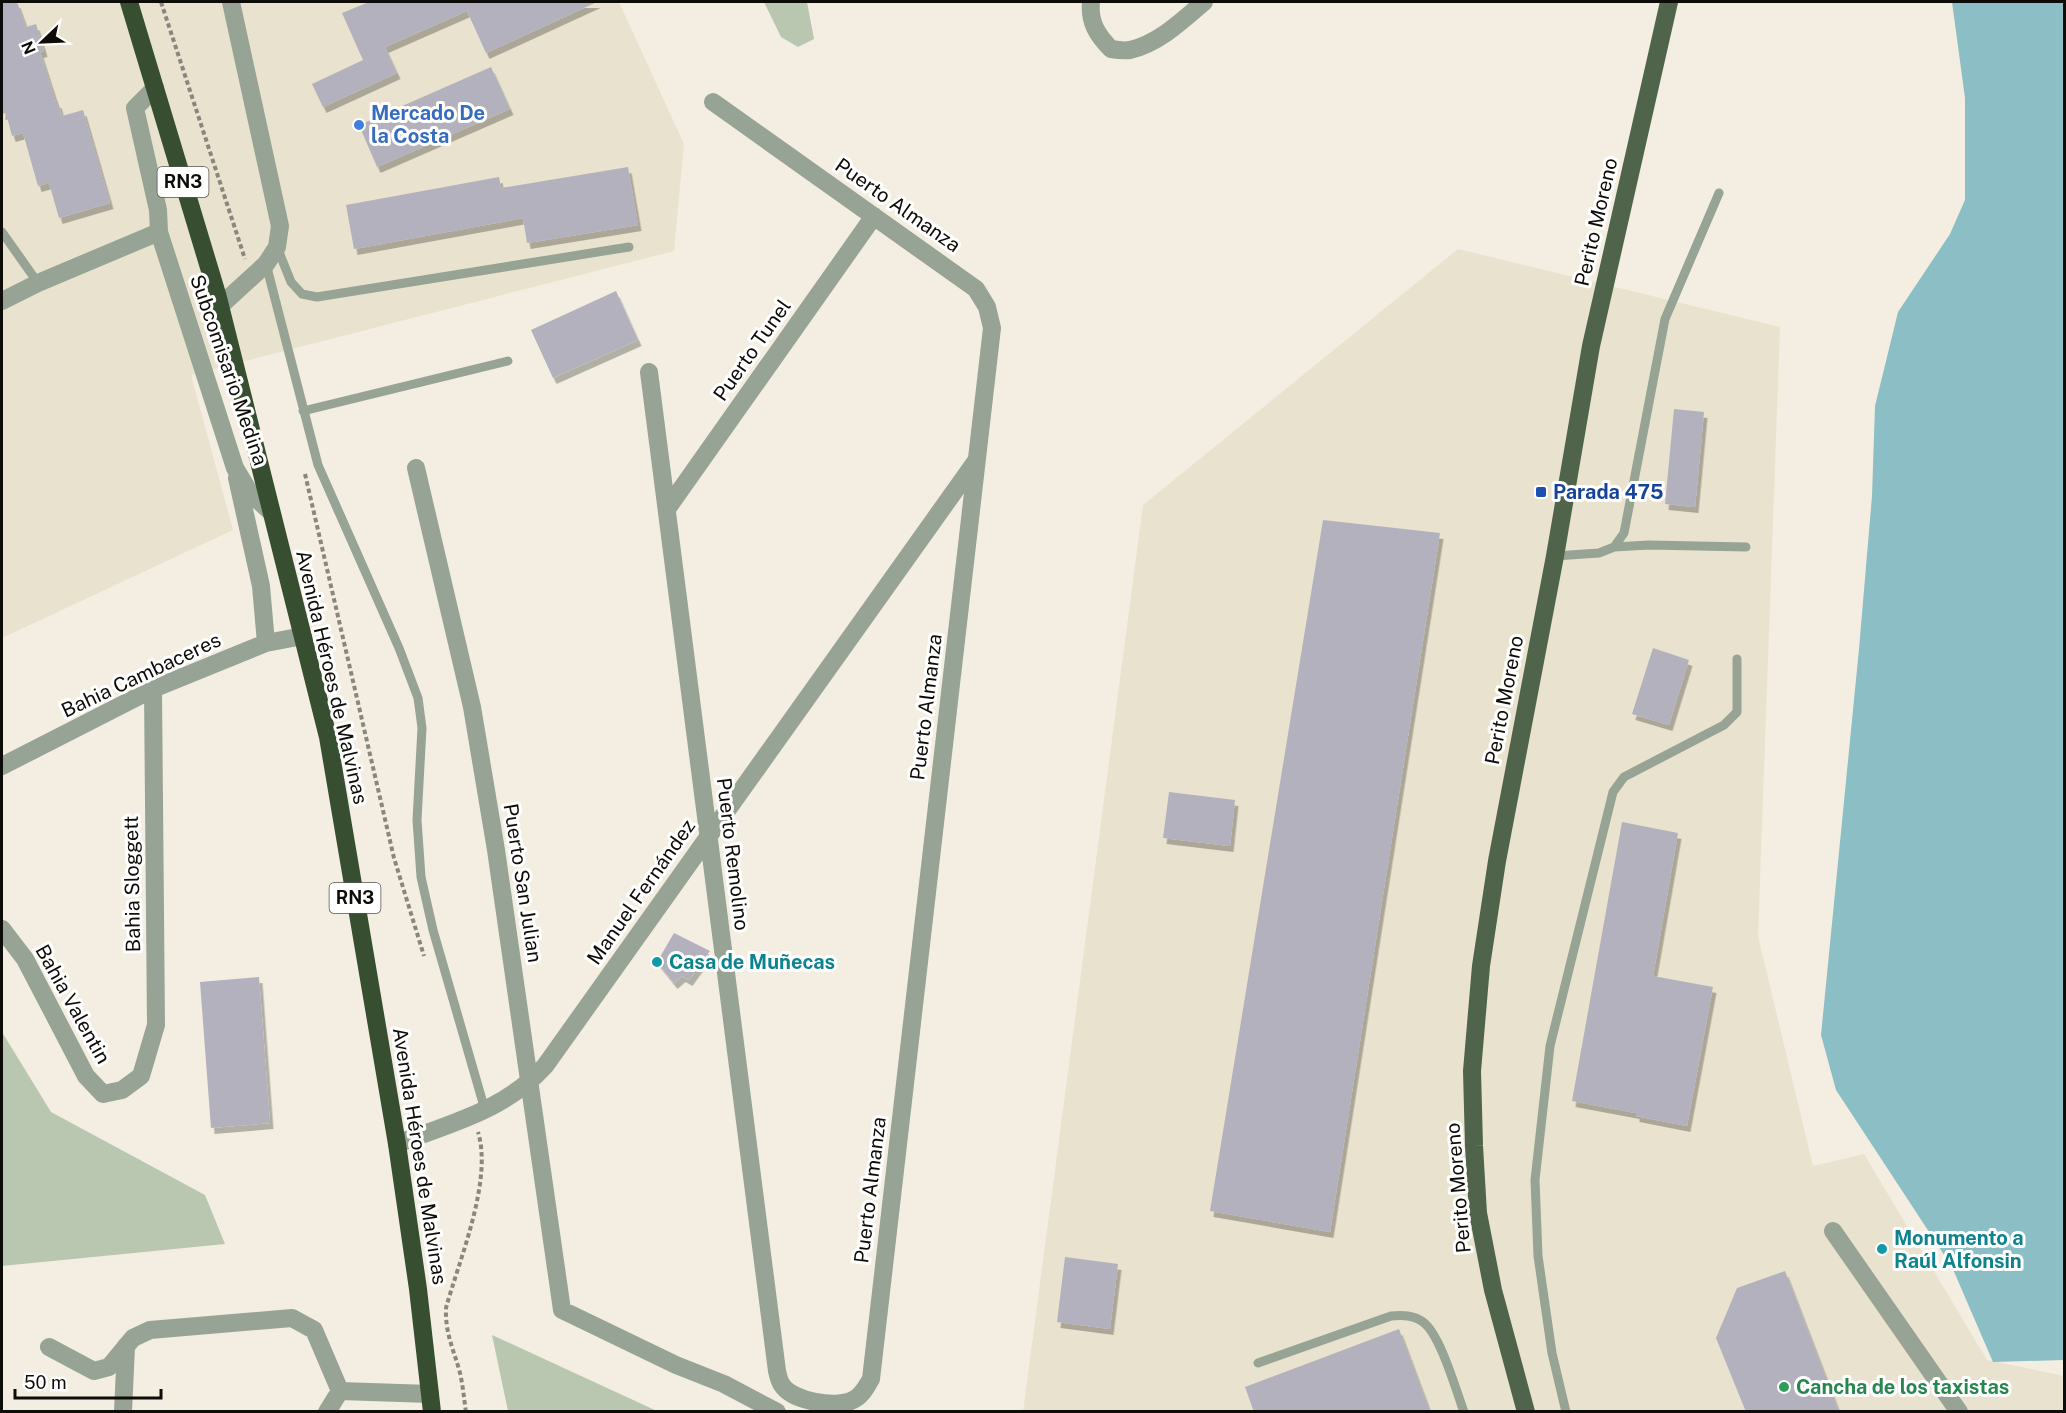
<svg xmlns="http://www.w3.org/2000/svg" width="2066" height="1413" viewBox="0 0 2066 1413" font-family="'Public Sans',sans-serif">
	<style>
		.built { fill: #e9e2ce }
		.green { fill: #b9c7b1 }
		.water { fill: #8bbfc5 }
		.building { fill: #b3b1be; filter: url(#shadow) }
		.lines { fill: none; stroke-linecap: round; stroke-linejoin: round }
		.path { stroke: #89867d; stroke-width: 4; stroke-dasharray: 4.5 3; stroke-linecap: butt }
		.lane { stroke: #97a394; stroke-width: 9 }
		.street { stroke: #97a394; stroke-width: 18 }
		.primary { stroke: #4f644a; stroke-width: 18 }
		.highway { stroke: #374e31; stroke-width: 18 }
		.shop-dot { fill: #3f7fe0; stroke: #fff; stroke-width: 2 }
		.transit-dot { fill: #1a4fb4; stroke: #fff; stroke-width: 2 }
		.culture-dot { fill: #0f9aa8; stroke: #fff; stroke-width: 2 }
		.leisure-dot { fill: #2e9e5b; stroke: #fff; stroke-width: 2 }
		.labels { text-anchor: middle; stroke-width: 6; stroke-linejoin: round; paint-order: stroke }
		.shield { fill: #fff; stroke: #565552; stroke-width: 1.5 }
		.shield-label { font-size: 18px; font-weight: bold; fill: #0d0c08 }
		.shop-label { font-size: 20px; font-weight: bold; fill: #366cbe; stroke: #fff; text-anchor: start }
		.street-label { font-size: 20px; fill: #0d0c08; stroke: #fff }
		.transit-label { font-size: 20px; font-weight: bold; fill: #164399; stroke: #fff; text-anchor: start }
		.culture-label { font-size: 20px; font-weight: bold; fill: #0d838f; stroke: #fff; text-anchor: start }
		.leisure-label { font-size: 20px; font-weight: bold; fill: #27864d; stroke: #fff; text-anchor: start }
	</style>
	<defs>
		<filter id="shadow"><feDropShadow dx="3.5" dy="6" stdDeviation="0" flood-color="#0004"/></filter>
	</defs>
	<rect width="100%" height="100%" fill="#f3eee1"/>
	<!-- built -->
	<path class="built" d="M2 2H619L684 144 674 251 191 375 233 530 2 638Z
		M1458 249 1780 327 1758 936 1813 1166 1864 1154 1987 1360 2064 1376V1411L1023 1412 1143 505Z"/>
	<!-- green -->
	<path class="green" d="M764 2H807L814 39 798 47 781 37Z
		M2 1032 51 1112 205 1195 225 1244 2 1266Z
		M492 1335 657 1411H508Z"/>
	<!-- water -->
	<path class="water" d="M1952 2H2064V1360L1993 1362 1952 1267 1836 1090 1821 1035 1859 649 1872 496 1875 406 1898 312 1950 234 1965 200V98Z"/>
	<!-- building -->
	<path class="building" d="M2 2H17L26 27 36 24 44 51 40 52 56 102H58L62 116 83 110 110 203 59 218 49 183 38 186 23 133 12 136 6 113 2 114Z
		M369 2H597L486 53 467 11 385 47 397 73 323 107 312 84 363 60 342 13Z
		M491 67 510 109 377 167 359 125Z
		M628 167 638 225 527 243 523 218 354 249 346 205 499 177 501 188Z
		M616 291 638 340 553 378 531 330Z
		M1674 409 1704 412 1695 507 1665 504Z
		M1323 520 1440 533 1330 1232 1210 1211Z
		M1653 648 1689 660 1669 725 1632 714Z
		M1169 792 1235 800 1230 846 1163 838Z
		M1622 822 1678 833 1653 976 1713 987 1687 1126 1636 1116V1113L1572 1101Z
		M674 933 710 951 689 980 682 976 674 983 657 962Z
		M259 977 270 1123 211 1128 200 982Z
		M1065 1257 1118 1264 1110 1329 1057 1322Z
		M1785 1271 1839 1412H1746L1716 1338 1737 1288Z
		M1399 1329 1430 1412H1254L1245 1387Z"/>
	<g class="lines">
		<!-- path -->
		<path class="path" d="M161 2 245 259
			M305 474 394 858 424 956
			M466 1412C464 1399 463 1386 460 1373 454 1350 445 1334 446 1308 459 1260 493 1181 478 1132"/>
		<!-- lane -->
		<path class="lane" d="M2 232 38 283
			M277 247 291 282 302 294 317 297 629 247
			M266 264 318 465 399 648 418 698 422 728 417 820 421 877 433 930 485 1110
			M303 411 508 361
			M1614 547 1649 545 1746 547
			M1555 556 1599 553 1614 547 1624 533 1665 319 1719 193
			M1258 1363 1391 1316C1403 1315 1413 1315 1423 1322 1440 1334 1456 1390 1464 1412
			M1566 1412 1552 1353 1538 1256 1535 1180 1550 1046 1613 792 1624 777 1724 725 1737 712V659"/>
		<!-- street -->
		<path class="street" d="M1091 2C1089 22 1097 35 1111 49 1117 50 1124 51 1130 50 1158 44 1183 20 1204 2
			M159 232 235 468 250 493 271 512
			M2 301 38 283 159 232 158 210 135 108 155 88
			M220 306 266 264 277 247 280 226 231 2
			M649 372 777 1371C778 1375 779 1381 782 1385 792 1401 836 1409 853 1400 862 1396 866 1387 871 1379L992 328 987 307 976 289 713 102
			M416 468 472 707 496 850 562 1310 676 1365 724 1384 777 1412
			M237 478 261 586 266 643
			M667 509 874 216
			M2 766 153 689 266 643 303 636
			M2 929 25 959 86 1076 103 1094 122 1090 141 1076 156 1025 153 689
			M397 1144C451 1123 504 1111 545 1066L976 461
			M1833 1231 1959 1412
			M49 1347 94 1371 109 1367 133 1338 150 1330 292 1318 314 1330 340 1391
			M123 1412 126 1346
			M327 1412 340 1391 430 1394"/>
		<!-- primary -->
		<path class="primary" d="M1526 1412 1493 1290 1478 1213 1474 1146 1472 1071 1481 966 1497 861 1555 556 1591 346 1669 2"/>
		<!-- highway -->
		<path class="highway" d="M129 2 217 294 328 737 397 1144 418 1289 432 1412"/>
	</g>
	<!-- markers -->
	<circle class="shop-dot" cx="359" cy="125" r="6"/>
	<rect class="transit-dot" x="1535" y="486" width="12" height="12" rx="3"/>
	<g class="culture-dot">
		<circle cx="657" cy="962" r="6"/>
		<circle cx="1882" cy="1249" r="6"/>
	</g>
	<circle class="leisure-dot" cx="1784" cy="1387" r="6"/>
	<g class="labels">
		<!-- shield labels -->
		<g class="shield">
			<rect x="157.5" y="167" width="51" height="30" rx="4.5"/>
			<rect x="329.5" y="883" width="51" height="30" rx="4.5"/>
		</g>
		<g class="shield-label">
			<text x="183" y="188">RN3</text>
			<text x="355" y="904">RN3</text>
		</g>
		<!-- shop labels -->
		<g class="shop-label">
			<text x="371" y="120">Mercado De<tspan x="371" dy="23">la Costa</tspan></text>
		</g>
		<!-- street labels -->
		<g class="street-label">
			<text transform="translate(898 205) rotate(35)" y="7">Puerto Almanza</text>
			<text transform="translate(1596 222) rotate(-77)" y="7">Perito Moreno</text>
			<text transform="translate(752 350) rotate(-55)" y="7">Puerto Tunel</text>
			<text transform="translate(229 370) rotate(71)" y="7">Subcomisario Medina</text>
			<text transform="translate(141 675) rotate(-25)" y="7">Bahia Cambaceres</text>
			<text transform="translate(332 677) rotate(77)" y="7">Avenida Héroes de Malvinas</text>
			<text transform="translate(1504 700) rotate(-79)" y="7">Perito Moreno</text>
			<text transform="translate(926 707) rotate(-83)" y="7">Puerto Almanza</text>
			<text transform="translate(733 854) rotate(83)" y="7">Puerto Remolino</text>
			<text transform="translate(523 883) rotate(81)" y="7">Puerto San Julian</text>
			<text transform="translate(132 884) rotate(-91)" y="7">Bahia Sloggett</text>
			<text transform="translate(641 892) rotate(-55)" y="7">Manuel Fernández</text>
			<text transform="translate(73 1004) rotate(61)" y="7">Bahia Valentin</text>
			<text transform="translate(420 1156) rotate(81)" y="7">Avenida Héroes de Malvinas</text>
			<text transform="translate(1458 1188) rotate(-95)" y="7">Perito Moreno</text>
			<text transform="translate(870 1190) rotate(-83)" y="7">Puerto Almanza</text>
		</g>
		<!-- transit labels -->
		<g class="transit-label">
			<text x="1553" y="499">Parada 475</text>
		</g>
		<!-- culture labels -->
		<g class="culture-label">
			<text x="669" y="969">Casa de Muñecas</text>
			<text x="1894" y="1245">Monumento a<tspan x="1894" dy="23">Raúl Alfonsin</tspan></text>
		</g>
		<!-- leisure labels -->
		<g class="leisure-label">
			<text x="1796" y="1394">Cancha de los taxistas</text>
		</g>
	</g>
	<!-- border -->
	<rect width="2066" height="1413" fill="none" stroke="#0d0c08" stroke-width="6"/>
	<!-- north arrow -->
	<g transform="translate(42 42) rotate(247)" stroke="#ffffff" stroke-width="4.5" paint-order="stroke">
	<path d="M0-4.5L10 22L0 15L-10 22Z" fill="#0d0c08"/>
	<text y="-9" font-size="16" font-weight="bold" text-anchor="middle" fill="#0d0c08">N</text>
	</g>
	<!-- scale -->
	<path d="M15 1389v9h146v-9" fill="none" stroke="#0d0c08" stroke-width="3"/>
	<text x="24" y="1389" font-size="18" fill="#0d0c08" stroke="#ffffff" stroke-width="4.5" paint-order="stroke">50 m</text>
</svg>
